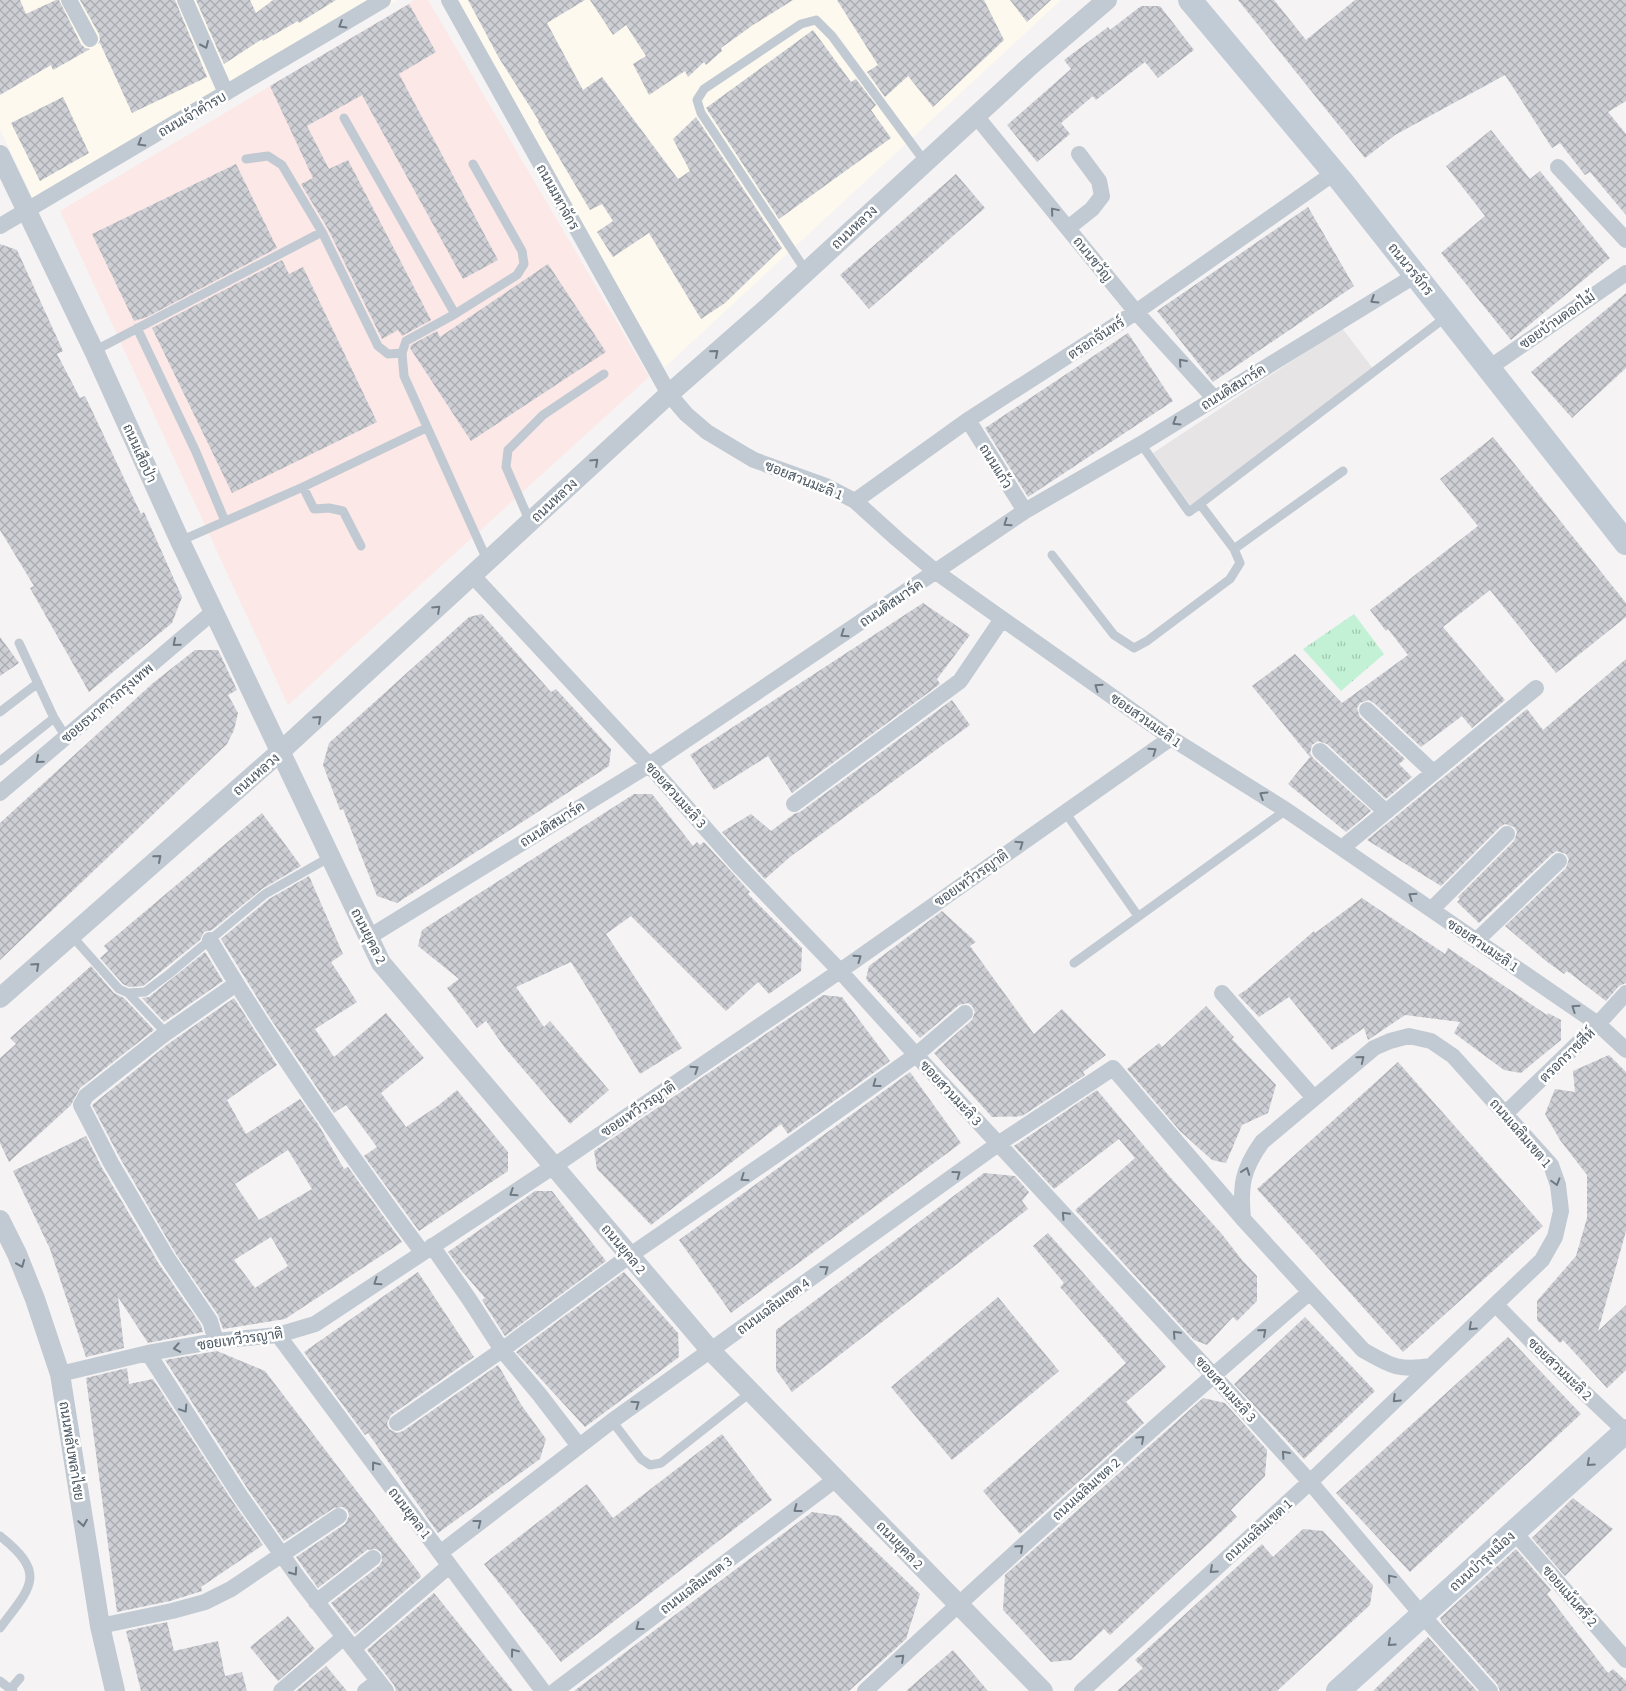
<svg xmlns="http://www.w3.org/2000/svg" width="1626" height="1691" viewBox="0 0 1626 1691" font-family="'Source Sans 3',Sarabun,sans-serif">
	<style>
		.commercial { fill: #fdf9ef }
		.education { fill: #e6e4e5 }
		.medical { fill: #fce8e6 }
		.grass { fill: url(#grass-tufts) }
		.building { fill: url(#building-cross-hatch); fill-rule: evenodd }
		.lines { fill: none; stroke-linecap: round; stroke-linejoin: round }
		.service { stroke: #c1cad2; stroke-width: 9 }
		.minor { stroke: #c1cad2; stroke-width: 16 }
		.tertiary { stroke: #c1cad2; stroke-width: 20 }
		.secondary { stroke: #c1cbd6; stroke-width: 24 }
		.oneway { stroke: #6e7983 }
		.oneway2 { stroke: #6e7984 }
		.labels { text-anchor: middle; stroke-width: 5; stroke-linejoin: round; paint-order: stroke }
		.street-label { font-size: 14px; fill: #4a5661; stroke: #fff }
	</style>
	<defs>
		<pattern id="grass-tufts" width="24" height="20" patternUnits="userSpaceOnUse" patternTransform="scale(1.25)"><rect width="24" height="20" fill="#c3f1d5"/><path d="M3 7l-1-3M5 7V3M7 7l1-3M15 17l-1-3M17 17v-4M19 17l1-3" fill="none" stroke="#a0c6b0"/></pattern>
		<pattern id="building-cross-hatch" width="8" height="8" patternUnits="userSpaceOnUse" patternTransform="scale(1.25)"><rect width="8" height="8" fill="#cdcfd5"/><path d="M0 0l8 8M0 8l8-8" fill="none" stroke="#a8abb0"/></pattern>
	</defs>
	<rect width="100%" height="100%" fill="#f5f3f3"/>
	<!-- commercial -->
	<path class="commercial" d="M0 0H398L39 211 0 129Z
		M447 0H1061L665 367Z"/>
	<!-- education -->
	<path class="education" d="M1342 328 1377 374 1196 513 1153 453Z"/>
	<!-- medical -->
	<path class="medical" d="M415 0H428L649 377 288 705 60 211Z"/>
	<!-- grass -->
	<path class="grass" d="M1354 614 1384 654 1341 691 1303 649Z"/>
	<!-- building -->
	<path class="building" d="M0 0H20L26 14 56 0H59L81 44 85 48 90 49 53 70 51 65 0 95Z
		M80 0H175L207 77 132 113 100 43 98 44 100 40 99 34Z
		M196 0H250L256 13 273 0H336L299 23 298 21 263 41 262 39 224 64Z
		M468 0H585L547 23 583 90 602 77 678 179 690 171 673 139 696 117 782 248 725 303 701 319 649 233 613 257 597 232 613 221 602 204 590 210 538 122 539 121 499 58Z
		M590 0H793L753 25 721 48 722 51 706 65 704 62 688 77 685 71 649 95 633 64 646 56 626 25 613 35Z
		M837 0H984L1004 40 933 107 908 76 885 97 867 72 878 65Z
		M1010 0H1051L1027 22Z
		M1238 0H1274L1306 40 1355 0H1626V101L1608 112 1626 134V215L1590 172 1585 175 1560 143 1552 148 1505 75 1395 135 1365 158Z
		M409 4 436 52 399 74 498 260 463 279 362 95 307 126 329 169 348 160 431 320 402 336 398 330 382 339 328 229 301 184 313 178 270 86Z
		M1141 6H1160L1194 50 1158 78 1145 62 1096 100 1093 96 1061 123 1070 134 1037 162 1007 125 1071 69 1064 60 1108 27 1110 30Z
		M813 30 851 82 856 79 876 105 871 110 891 138 779 219 706 108Z
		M63 97 89 153 40 181 11 123Z
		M1491 130 1530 179 1540 171 1610 258 1511 340 1441 253 1485 216 1446 166Z
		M236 164 277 248 147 317 134 321 92 234Z
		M956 174 985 208 869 309 840 275Z
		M1308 207 1354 286 1213 382 1157 311Z
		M0 244 17 250 63 351 57 354 80 398 85 396 141 514 144 512 182 597 172 623 89 692 30 588 34 586 0 530Z
		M282 260 289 274 303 267 377 422 232 493 152 328Z
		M548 264 606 352 471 441 410 348 411 345 437 331 440 337Z
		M1626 293V368L1572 418 1531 372Z
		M1128 333 1173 401 1028 497 985 428Z
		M1493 437 1626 603V617L1556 673 1490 590 1443 627 1505 700 1472 728 1462 716 1421 747 1374 703 1369 700 1360 703 1357 708 1360 717 1405 759 1399 764 1412 777 1386 799 1327 744 1318 741 1312 745 1310 753 1313 758 1371 811 1346 832 1288 784 1310 757 1252 686 1295 654 1342 703 1408 655 1388 629 1386 631 1370 610 1478 526 1440 479Z
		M923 603 970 635 937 679 940 684 792 793 768 756 714 790 690 755Z
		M482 614 551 692 556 689 611 749 609 766 397 903 377 896 343 809 340 810 323 765 329 743 469 617Z
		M0 637 19 663 0 676Z
		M195 650H218L237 690 228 695 238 713 234 730 227 744 0 960V823L153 683Z
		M1626 659V983L1619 986 1606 1001 1567 971 1564 974 1546 961 1505 926 1566 868 1569 859 1566 854 1557 851 1552 854 1479 923 1457 902 1460 899 1458 897 1514 841 1517 832 1514 827 1505 824 1500 827 1441 886 1367 840 1527 709 1543 730Z
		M952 700 970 725 790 857 765 879 722 832 751 814 771 831 794 814 800 812Z
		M634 794H652L693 846 697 842 700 845 704 842 750 892 748 894 802 948 801 971 769 994 758 982 726 1011 631 916 606 934 682 1048 640 1074 571 962 516 987 544 1027 550 1021 609 1090 570 1124 505 1048 486 1021 477 1028 447 988 459 979 418 946 422 930Z
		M262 813 301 866 262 889 212 930 204 932 200 940 143 986 129 987 123 984 100 958 108 951 104 946Z
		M309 876 343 954 331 962 357 1002 315 1029 334 1057 386 1013 424 1058 381 1093 406 1127 439 1105 457 1090 508 1152V1171L419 1231 364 1156 377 1147 346 1105 334 1113 268 1015 221 939 269 899Z
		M1362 898 1445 954 1448 948 1547 1015 1548 1013 1561 1020V1040L1521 1073 1504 1070 1454 1033 1460 1022 1405 1015 1368 1040 1364 1028 1332 1050 1289 997 1259 1017 1238 995 1246 990 1314 931 1315 933Z
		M942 911 976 942 970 946 1034 1034 1062 1009 1106 1055 1083 1072 1085 1075 1022 1116 992 1117 934 1053 972 1020 975 1012 972 1006 968 1003 959 1005 920 1038 866 979 869 966Z
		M205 952 223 981 164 1022 142 998 149 997Z
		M91 966 114 993 124 998 154 1030 80 1088 71 1105 9 1162 0 1143V1058L16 1044 10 1038Z
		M823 995 842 997 890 1061 788 1134 781 1124 651 1225 597 1169 594 1151Z
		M234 998 277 1065 227 1100 246 1134 300 1099 318 1124 344 1169 348 1167 402 1242 285 1319 223 1329 218 1315 176 1254 120 1158 92 1105 168 1044ZM288 1150 312 1189 259 1220 235 1184ZM271 1237 288 1266 255 1288 234 1260Z
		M1206 1006 1234 1037 1232 1039 1276 1085 1268 1113 1242 1125 1226 1163 1212 1160 1180 1131 1127 1069 1159 1043 1162 1047Z
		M1609 1055 1626 1072V1231L1598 1331 1626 1305V1370L1607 1388 1563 1340 1560 1343 1537 1320V1301L1576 1256 1587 1218V1175L1560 1140 1545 1114 1555 1089 1575 1092 1573 1071Z
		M1398 1062 1543 1226 1403 1352 1257 1189Z
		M910 1072 961 1143 731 1313 679 1240Z
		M1097 1090 1170 1177 1221 1233 1242 1260 1257 1276V1301L1237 1321 1233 1317 1207 1345 1194 1340 1075 1210 1135 1158 1119 1139 1054 1189 1014 1146Z
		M86 1136 102 1168 159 1264 201 1325 203 1332 148 1343 118 1297 124 1348 86 1357 50 1249 13 1171Z
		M984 1173 1015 1176 1029 1192 1022 1201 1028 1209 792 1392 776 1370V1330Z
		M535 1191H552L606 1261 505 1336 482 1300 485 1298 461 1270 448 1252Z
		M1048 1233 1166 1367 1126 1402 1144 1423 1020 1534 983 1491 1126 1363 1060 1287 1064 1283 1033 1246Z
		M418 1272 474 1357 391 1415 387 1423 389 1429 397 1433 403 1431 498 1365 522 1406 546 1439 540 1459 438 1533 368 1433 365 1435 304 1352Z
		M624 1272 678 1333 679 1357 585 1427 516 1352Z
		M998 1297 1059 1371 952 1460 891 1387Z
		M1305 1317 1375 1391 1304 1459 1234 1384Z
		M1508 1337 1581 1414 1410 1572 1336 1493Z
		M217 1351 265 1371 420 1574 421 1577 355 1634 331 1603 379 1566 382 1561 381 1552 376 1549 367 1550 318 1588 296 1557 345 1524 349 1516 348 1511 343 1507 334 1508 284 1541 249 1491 165 1360Z
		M127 1368 129 1384 153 1379 233 1502 263 1545 201 1587 202 1591 170 1601 117 1612 86 1378Z
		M1203 1398 1225 1403 1267 1450 1265 1476 1231 1510 1237 1517 1110 1635 1104 1629 1071 1660 1051 1662 1003 1610 1005 1575Z
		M722 1434 772 1500 561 1662 484 1564 587 1484 613 1518Z
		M1573 1498 1613 1529 1565 1576 1532 1538Z
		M812 1512 839 1516 920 1594 906 1639 849 1691H574Z
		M1303 1529 1323 1531 1373 1585 1370 1605 1277 1691H1117L1143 1668 1135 1660 1262 1544 1273 1557Z
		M1516 1549 1551 1590 1547 1594 1608 1673 1613 1669 1626 1681V1691H1500L1497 1684 1442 1622 1440 1618Z
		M434 1593 513 1691H396L394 1685 367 1650Z
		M288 1616 315 1649 278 1681 250 1647Z
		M167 1622 174 1651 218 1641 225 1676 242 1672 247 1691H141L126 1631Z
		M1428 1637 1477 1691H1373Z
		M953 1650 988 1691H906Z
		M326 1666 347 1691H296Z"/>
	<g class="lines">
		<!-- service -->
		<path class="service" d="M344 118 455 314
			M246 159 268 156 282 165 322 232 378 346 388 354 402 353
			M473 164 522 251 524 264 517 275 455 314 406 341 402 353 404 376 488 562
			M806 271 701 113 697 100 704 89 801 24 816 20 832 36 925 162
			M137 328 196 452 225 521
			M94 351 322 232
			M1141 444 1189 512 1446 317
			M303 487 314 509 329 508 343 511 361 546
			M530 522 506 467 508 450 543 415 604 374
			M180 541 303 487 426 428
			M1234 549 1343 471
			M1052 555 1114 635 1134 648 1147 641 1230 579 1240 563 1234 549 1200 504
			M19 643 54 718 66 737
			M0 712 38 683
			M0 761 54 718
			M1065 812 1138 916
			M71 935 119 989 128 993 145 992 169 974 265 894 330 857
			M1074 963 1286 810
			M128 993 166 1033
			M612 1421 641 1459 650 1465 661 1463 751 1392
			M0 1536C48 1574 31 1587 0 1628
			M0 1681 13 1691
			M9 1691 20 1678"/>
		<!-- minor -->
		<path class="minor" d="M69 0 90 39
			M185 0 226 93
			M449 0 669 394 686 414 707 432 742 453 754 460 826 486 855 501 897 539 936 572 1171 738 1286 810 1598 1024 1626 1050
			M976 116 1136 312 1214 398
			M1558 167 1626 240
			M0 226 383 0
			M1068 228 1092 209 1102 196 1099 181 1079 154
			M1489 368 1626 273
			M968 420 1025 511
			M855 501 968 420 1136 312 1334 173
			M473 576 649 765 738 865 840 971 916 1055 1213 1375 1310 1482 1422 1615 1490 1691
			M1367 710 1433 772
			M1320 751 1385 811
			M0 793 213 612
			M794 804 960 681 1002 619
			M1342 848 1536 688
			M1432 909 1507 834
			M369 937 649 765 1025 511 1141 444 1416 275
			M210 940C274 1048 347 1151 422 1252
			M1477 940 1559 861
			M1222 993 1314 1098
			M1505 1114 1598 1024 1626 993
			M432 1246 469 1299 502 1350 539 1394 579 1446
			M1496 1305 1551 1361 1625 1431
			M278 1335 543 1691
			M216 1341 210 1321 168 1259 111 1163 81 1105 86 1096 162 1036 236 984
			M148 1353 241 1497 299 1579 386 1691
			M60 1374 148 1353 216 1341 278 1335 315 1324 554 1166 840 971 1171 738
			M397 1423 502 1350 629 1256 779 1153 916 1055 965 1013
			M1514 1532 1626 1660
			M440 1553 612 1421 998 1144 1113 1068 1243 1219 1363 1350C1391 1366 1398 1371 1431 1366L1542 1260 1555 1237 1561 1211 1558 1185 1551 1165 1453 1056 1431 1041 1409 1036 1390 1041 1374 1048 1262 1142C1242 1170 1240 1186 1243 1219
			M316 1602 373 1558
			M100 1626 172 1611 205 1602 231 1589 339 1516
			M353 1649 449 1566
			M281 1691 344 1637
			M365 1691 378 1681
			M555 1691 836 1479
			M865 1691C1011 1555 1159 1421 1310 1292
			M1082 1691 1310 1482 1431 1366"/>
		<!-- tertiary -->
		<path class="tertiary" d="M0 155 94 351 180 541 381 963 711 1351 1043 1691
			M0 998 281 751 669 394 767 308 1030 66 1107 0
			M0 1220 17 1254 35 1299 60 1374 100 1626 115 1691"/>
		<!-- secondary -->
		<path class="secondary" d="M1190 0 1343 183 1626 543
			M1338 1691 1626 1431"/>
	</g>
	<!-- one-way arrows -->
	<defs><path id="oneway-chevron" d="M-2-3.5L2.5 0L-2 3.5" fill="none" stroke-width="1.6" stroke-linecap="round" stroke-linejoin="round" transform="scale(1.25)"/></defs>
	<g class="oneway">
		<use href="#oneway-chevron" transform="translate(342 25) rotate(149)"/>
		<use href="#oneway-chevron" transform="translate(205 45) rotate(66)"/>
		<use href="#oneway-chevron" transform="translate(141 143) rotate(150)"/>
		<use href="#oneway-chevron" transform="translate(1054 211) rotate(-130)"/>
		<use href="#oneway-chevron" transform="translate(1374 300) rotate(148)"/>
		<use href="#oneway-chevron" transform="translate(715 353) rotate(-41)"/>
		<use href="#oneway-chevron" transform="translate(1182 362) rotate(-132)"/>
		<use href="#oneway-chevron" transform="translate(1176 422) rotate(148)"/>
		<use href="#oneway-chevron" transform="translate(595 462) rotate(-43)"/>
		<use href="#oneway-chevron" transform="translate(1007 523) rotate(145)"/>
		<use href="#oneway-chevron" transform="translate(437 609) rotate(-43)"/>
		<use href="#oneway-chevron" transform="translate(844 634) rotate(146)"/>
		<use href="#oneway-chevron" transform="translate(176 643) rotate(139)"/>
		<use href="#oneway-chevron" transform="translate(1098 687) rotate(-145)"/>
		<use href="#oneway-chevron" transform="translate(318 719) rotate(-42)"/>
		<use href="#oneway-chevron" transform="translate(1153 751) rotate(-35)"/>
		<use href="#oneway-chevron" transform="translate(39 760) rotate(140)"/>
		<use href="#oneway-chevron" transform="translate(1263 795) rotate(-148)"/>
		<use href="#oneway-chevron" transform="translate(1020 844) rotate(-35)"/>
		<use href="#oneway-chevron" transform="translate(158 858) rotate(-41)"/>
		<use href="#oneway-chevron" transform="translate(1412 896) rotate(-146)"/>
		<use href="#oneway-chevron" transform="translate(858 958) rotate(-35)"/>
		<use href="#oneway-chevron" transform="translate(36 966) rotate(-42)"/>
		<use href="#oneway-chevron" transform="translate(1575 1008) rotate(-146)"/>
		<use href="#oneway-chevron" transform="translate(1361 1059) rotate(-39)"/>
		<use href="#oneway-chevron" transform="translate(695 1069) rotate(-34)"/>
		<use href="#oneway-chevron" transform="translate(876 1084) rotate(144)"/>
		<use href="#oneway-chevron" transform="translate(1246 1171) rotate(-70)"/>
		<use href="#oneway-chevron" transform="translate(957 1174) rotate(-36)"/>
		<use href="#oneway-chevron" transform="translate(744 1178) rotate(146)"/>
		<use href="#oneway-chevron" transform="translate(1556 1182) rotate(74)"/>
		<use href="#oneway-chevron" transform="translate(513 1193) rotate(147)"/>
		<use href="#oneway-chevron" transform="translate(1065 1215) rotate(-133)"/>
		<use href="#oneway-chevron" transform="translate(21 1264) rotate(68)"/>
		<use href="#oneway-chevron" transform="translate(825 1269) rotate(-36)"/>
		<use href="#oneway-chevron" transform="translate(377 1282) rotate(146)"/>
		<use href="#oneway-chevron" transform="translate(1472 1327) rotate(137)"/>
		<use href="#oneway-chevron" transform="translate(1263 1332) rotate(-41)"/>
		<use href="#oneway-chevron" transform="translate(1176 1334) rotate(-133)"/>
		<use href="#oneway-chevron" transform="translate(177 1348) rotate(170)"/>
		<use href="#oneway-chevron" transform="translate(1396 1399) rotate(136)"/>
		<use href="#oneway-chevron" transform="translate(636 1404) rotate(-35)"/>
		<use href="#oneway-chevron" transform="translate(184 1409) rotate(57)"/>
		<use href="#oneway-chevron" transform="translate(1141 1439) rotate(-42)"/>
		<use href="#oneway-chevron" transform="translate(1285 1454) rotate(-132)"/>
		<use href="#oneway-chevron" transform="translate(375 1465) rotate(-127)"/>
		<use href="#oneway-chevron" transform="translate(797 1509) rotate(143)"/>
		<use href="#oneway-chevron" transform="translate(83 1523) rotate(81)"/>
		<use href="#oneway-chevron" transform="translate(478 1523) rotate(-38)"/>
		<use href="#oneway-chevron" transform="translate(1020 1548) rotate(-42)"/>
		<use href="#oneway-chevron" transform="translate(1213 1570) rotate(138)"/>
		<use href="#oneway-chevron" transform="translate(294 1572) rotate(55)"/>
		<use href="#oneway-chevron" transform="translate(1391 1578) rotate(-130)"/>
		<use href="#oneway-chevron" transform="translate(639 1627) rotate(143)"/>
		<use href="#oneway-chevron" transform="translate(514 1652) rotate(-127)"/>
		<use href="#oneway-chevron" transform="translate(901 1658) rotate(-43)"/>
	</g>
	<g class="oneway2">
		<use href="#oneway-chevron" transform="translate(1590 1463) rotate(138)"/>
		<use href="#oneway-chevron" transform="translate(1391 1643) rotate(138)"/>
	</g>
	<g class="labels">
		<!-- street labels -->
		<g class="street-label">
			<text transform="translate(192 114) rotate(-30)" y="5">ถนนเจ้าคำรบ</text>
			<text transform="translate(558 197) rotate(61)" y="5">ถนนมหาจักร</text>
			<text transform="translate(854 227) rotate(-43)" y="5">ถนนหลวง</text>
			<text transform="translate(1093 259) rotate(51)" y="5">ถนนขวัญ</text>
			<text transform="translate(1411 269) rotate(51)" y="5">ถนนวรจักร</text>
			<text transform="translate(1557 320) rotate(-35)" y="5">ซอยบ้านดอกไม้</text>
			<text transform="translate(1096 338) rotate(-33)" y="5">ตรอกจันทร์</text>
			<text transform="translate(1233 387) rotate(-32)" y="5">ถนนดิสมาร์ค</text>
			<text transform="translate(140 453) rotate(66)" y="5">ถนนเสือป่า</text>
			<text transform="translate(996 466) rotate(58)" y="5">ถนนแก้ว</text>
			<text transform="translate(804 480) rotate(22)" y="5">ซอยสวนมะลิ 1</text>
			<text transform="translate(554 500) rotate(-43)" y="5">ถนนหลวง</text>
			<text transform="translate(891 603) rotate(-34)" y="5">ถนนดิสมาร์ค</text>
			<text transform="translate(107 703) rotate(-40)" y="5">ซอยธนาคารกรุงเทพ</text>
			<text transform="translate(1146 720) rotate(35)" y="5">ซอยสวนมะลิ 1</text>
			<text transform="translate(256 774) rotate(-41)" y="5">ถนนหลวง</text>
			<text transform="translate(676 795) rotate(48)" y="5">ซอยสวนมะลิ 3</text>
			<text transform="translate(552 824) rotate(-32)" y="5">ถนนดิสมาร์ค</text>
			<text transform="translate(971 878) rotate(-35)" y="5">ซอยเทวีวรญาติ</text>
			<text transform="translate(369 936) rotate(63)" y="5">ถนนยุคล 2</text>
			<text transform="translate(1483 945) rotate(34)" y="5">ซอยสวนมะลิ 1</text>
			<text transform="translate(1567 1055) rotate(-44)" y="5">ตรอกราชสีห์</text>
			<text transform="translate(951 1093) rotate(47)" y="5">ซอยสวนมะลิ 3</text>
			<text transform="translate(638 1109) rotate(-34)" y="5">ซอยเทวีวรญาติ</text>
			<text transform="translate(1521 1133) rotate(49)" y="5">ถนนเฉลิมเขต 1</text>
			<text transform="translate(624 1249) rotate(50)" y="5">ถนนยุคล 2</text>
			<text transform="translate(773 1306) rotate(-36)" y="5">ถนนเฉลิมเขต 4</text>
			<text transform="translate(240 1339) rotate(-8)" y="5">ซอยเทวีวรญาติ</text>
			<text transform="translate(1560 1369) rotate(44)" y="5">ซอยสวนมะลิ 2</text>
			<text transform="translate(1226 1389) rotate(48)" y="5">ซอยสวนมะลิ 3</text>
			<text transform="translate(72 1451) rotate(81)" y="5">ถนนพลับพลาไชย</text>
			<text transform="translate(1086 1489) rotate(-42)" y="5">ถนนเฉลิมเขต 2</text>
			<text transform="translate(410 1513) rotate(53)" y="5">ถนนยุคล 1</text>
			<text transform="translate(1258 1530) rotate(-42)" y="5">ถนนเฉลิมเขต 1</text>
			<text transform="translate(900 1545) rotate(46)" y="5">ถนนยุคล 2</text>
			<text transform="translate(1482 1561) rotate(-42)" y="5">ถนนบำรุงเมือง</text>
			<text transform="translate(696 1585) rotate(-37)" y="5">ถนนเฉลิมเขต 3</text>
			<text transform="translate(1570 1596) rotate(49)" y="5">ซอยแม้นศรี 2</text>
		</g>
	</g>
</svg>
